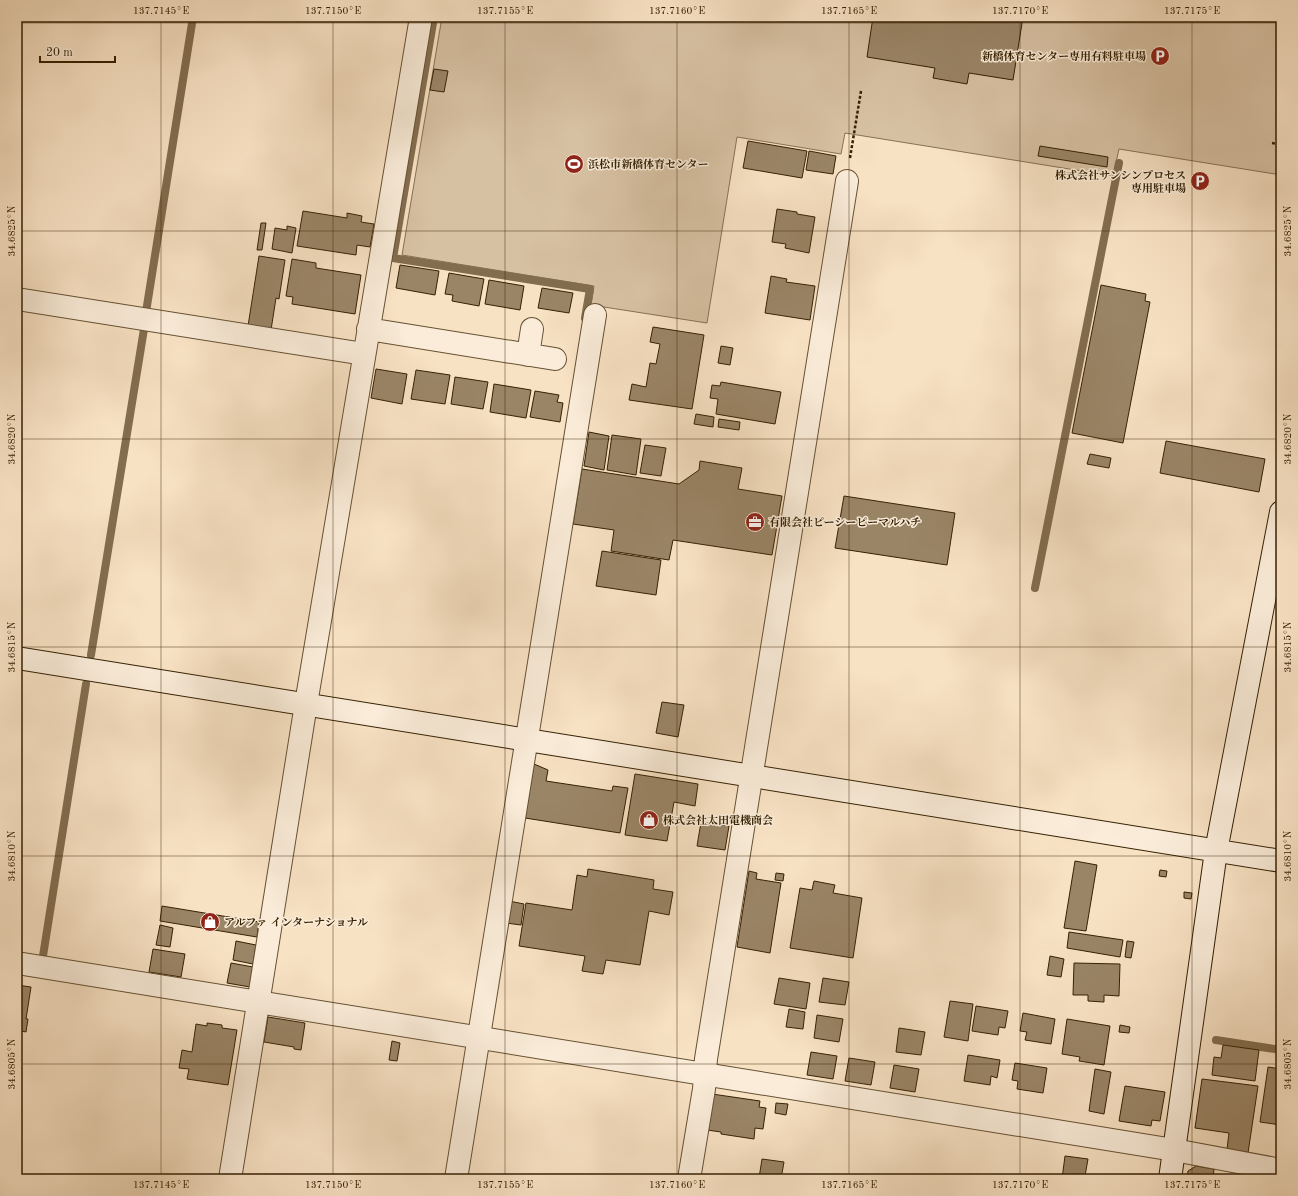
<svg xmlns="http://www.w3.org/2000/svg" width="1298" height="1196" viewBox="0 0 1298 1196" font-family="'Old Standard TT','Noto Serif JP',serif">
	<style>
		.green { fill: #d7c1a3; stroke: #867153 }
		.lines { fill: none; stroke-linecap: round; stroke-linejoin: round }
		.stream { stroke: #826d4f; stroke-width: 8 }
		.building { fill: #9a8567; stroke: #352103 }
		.street-casing { stroke: #665133; stroke-width: 24 }
		.secondary-casing { stroke: #352103; stroke-width: 24 }
		.path { stroke: #352103; stroke-width: 2.5; stroke-dasharray: 3 2; stroke-linecap: butt }
		.street { stroke: #faecd9; stroke-width: 22 }
		.secondary { stroke: #faecd9; stroke-width: 22 }
		.ticks { fill: none; stroke: #352103; stroke-width: 1; stroke-opacity: 0.45 }
		.labels { text-anchor: middle; stroke-width: 3; stroke-linejoin: round; paint-order: stroke }
		.poi-label { font-size: 11px; font-weight: bold; fill: #352103; stroke: #faecd9; text-anchor: start }
		.neatline { fill: none; stroke: #352103; stroke-width: 1.5 }
		.ticks-label { font-size: 10px; text-anchor: middle; fill: #352103 }
	</style>
	<rect width="100%" height="100%" fill="#f8e2c4"/>
	<filter id="stains"><feTurbulence type="fractalNoise" baseFrequency=".005" numOctaves="4"/><feColorMatrix values="0 0 0 0 .2 0 0 0 0 .09 0 0 0 0 .02 0 0 0 .5 -.17"/></filter>
	<radialGradient id="worn" r=".72"><stop offset=".6" stop-color="#630" stop-opacity="0"/><stop offset="1" stop-color="#630" stop-opacity=".3"/></radialGradient>
	<!-- green -->
	<path class="green" d="M442 17H1281V175L1119 149 1113 176 845 133 841 154 737 137 707 323 591 305 594 286 402 255Z"/>
	<g class="lines">
		<!-- stream -->
		<path class="stream" d="M434 17 393 258 590 289 585 318
			M146 312 193 17
			M1035 588 1119 163
			M91 655 144 329
			M43 956 86 684
			M1216 1040 1281 1050"/>
	</g>
	<!-- building -->
	<path class="building" d="M873 17H1023L1013 80 969 73 967 84 933 78 935 68 867 57Z
		M434 69 448 71 444 92 430 90Z
		M748 141 807 151 802 178 743 168Z
		M1040 146 1108 157 1107 167 1038 156Z
		M809 151 836 156 833 174 806 170Z
		M777 209 797 212V214L815 217 809 253 785 248 786 244 772 242Z
		M303 211 347 218V213L362 216 361 222 374 224 370 247 357 245 356 255 297 246Z
		M261 223H266L262 250H257Z
		M287 226 296 228 292 253 272 249 275 228 287 230Z
		M259 256 285 260 279 299 276 298 271 330 248 326Z
		M292 259 316 263V268L361 275 355 314 292 304 293 297 286 296Z
		M400 265 439 271 435 295 396 288Z
		M449 273 484 279 479 306 452 301 453 295 445 294Z
		M771 276 787 279 786 282 815 286 810 320 765 313Z
		M489 280 524 286 520 310 485 304Z
		M1101 285 1146 294 1145 301 1150 302 1123 443 1072 433Z
		M542 288 573 293 569 313 538 308Z
		M653 327 704 335 692 409 629 400 632 384 646 387 650 363 656 364 660 344 650 342Z
		M721 346 733 348 730 365 718 363Z
		M376 369 407 374 402 404 371 398Z
		M416 370 450 375 445 404 411 399Z
		M455 377 488 382 483 409 451 404Z
		M721 382 781 392 775 424 716 414 718 399 710 398 712 385 720 386Z
		M494 384 531 390 526 418 490 412Z
		M535 391 559 395 557 402 563 403 560 422 530 417Z
		M696 414 714 417 713 427 694 424Z
		M719 419 740 422 739 430 718 427Z
		M589 432 609 436 604 470 584 466Z
		M612 435 641 439 636 475 607 470Z
		M1166 441 1265 459 1259 492 1160 473Z
		M645 445 666 448 661 476 640 473Z
		M1090 454 1111 458 1109 468 1087 464Z
		M700 461 742 468 738 489 782 496 772 555 673 540 669 560 611 551 614 530 573 524 582 469 679 484 699 470Z
		M844 496 955 513 947 565 835 548Z
		M602 551 661 560 656 595 596 586Z
		M662 702 684 705 678 737 656 733Z
		M534 764 548 770 546 781 612 791 613 786 628 788 620 833 525 818Z
		M635 774 698 784 695 806 674 802 667 841 625 835Z
		M701 822 729 826 725 850 697 846Z
		M1075 861 1097 865 1086 931 1064 928Z
		M588 869 654 880 653 889 673 892 669 915 649 911 640 965 606 960 603 974 582 971 585 956 519 946 526 903 572 910 577 875 587 877Z
		M1160 870 1167 871 1166 877 1159 876Z
		M749 871 757 873 756 879 781 883 770 953 737 947Z
		M776 873 784 874 783 881 775 880Z
		M814 881 835 885 833 893 862 898 853 958 790 948 800 888 812 890Z
		M1184 892 1192 893 1191 899 1184 898Z
		M509 901 524 904 521 925 506 923Z
		M162 906 259 922 257 937 160 921Z
		M160 925 173 928 170 947 156 945Z
		M1069 932 1123 940 1120 957 1067 948Z
		M236 941 256 945 253 964 233 960Z
		M1127 941 1134 942 1131 958 1125 957Z
		M153 949 185 954 181 977 149 972Z
		M1050 956 1064 959 1061 977 1047 975Z
		M231 963 253 967 250 987 227 983Z
		M1074 963 1120 964 1119 996 1104 995V1002L1088 1001V995H1073Z
		M779 978 810 983 806 1009 774 1004Z
		M823 978 849 982 845 1005 819 1002Z
		M17 985 31 987 26 1019H28L26 1032 17 1030Z
		M950 1001 973 1004 968 1041 944 1037Z
		M976 1006 1008 1011 1005 1028 999 1027 998 1035 972 1031Z
		M789 1009 805 1012 803 1029 786 1027Z
		M1023 1013 1055 1019 1051 1044 1025 1040 1027 1032 1020 1031Z
		M817 1015 843 1019 839 1042 814 1038Z
		M268 1017 305 1023 301 1050 294 1049V1047L264 1042Z
		M1067 1019 1110 1026 1104 1065 1079 1061 1080 1057 1062 1054Z
		M207 1023 222 1025V1028L237 1030 228 1085 187 1079 189 1069 179 1068 182 1050 192 1052 196 1024 207 1026Z
		M1120 1025 1130 1027 1129 1033 1119 1032Z
		M899 1028 925 1032 921 1055 896 1052Z
		M392 1041 400 1043 397 1061 389 1060Z
		M1223 1045 1259 1050 1255 1081 1212 1075 1214 1057 1221 1058Z
		M811 1052 837 1056 833 1079 807 1075Z
		M968 1055 1000 1060 997 1078 991 1076 990 1085 964 1081Z
		M849 1058 875 1062 871 1085 845 1081Z
		M1015 1063 1047 1068 1043 1093 1017 1089 1018 1081 1012 1080Z
		M894 1065 919 1069 915 1092 890 1088Z
		M1268 1067 1281 1069V1125L1260 1122Z
		M1095 1069 1111 1072 1104 1114 1089 1111Z
		M1202 1079 1258 1086 1248 1153 1227 1149 1229 1133 1195 1128Z
		M1125 1086 1165 1092 1160 1121 1152 1120 1151 1126 1119 1121Z
		M712 1094 760 1101 759 1107 766 1108 763 1129 755 1128 754 1139 721 1134V1132L707 1130Z
		M776 1103 788 1104 786 1115 775 1113Z
		M1065 1156 1088 1159 1085 1176 1107 1179H1062Z
		M762 1159 784 1162 781 1179 759 1178Z
		M1196 1166 1214 1169 1213 1179H1187L1188 1171Z"/>
	<g class="lines">
		<!-- street casing -->
		<g class="street-casing">
			<path id="street" d="M17 299 364 354
				M368 329 555 359
				M528 355 532 329
				M17 963 1174 1150 1281 1170
				M230 1179 306 704 421 17
				M456 1179 595 315
				M689 1179 704 1089 706 1059 847 181"/>
		</g>
		<!-- secondary casing -->
		<g class="secondary-casing">
			<path id="secondary" d="M17 658 1281 861
				M1170 1179 1216 851 1281 512"/>
		</g>
		<!-- path -->
		<path class="path" d="M1272 143 1281 145
			M850 158 861 91"/>
		<!-- street -->
		<use href="#street" class="street"/>
		<!-- secondary -->
		<use href="#secondary" class="secondary"/>
	</g>
	<!-- ticks -->
	<path class="ticks" d="M161 17V1179M333 17V1179M505 17V1179M677 17V1179M849 17V1179M1020 17V1179M1192 17V1179M17 23H1281M17 231H1281M17 439H1281M17 647H1281M17 856H1281M17 1064H1281"/>
	<!-- icons -->
	<defs>
		<g id="parking-disc" transform="scale(1)"><circle r="9.5" fill="#8f2418" stroke="#faecd9"/><path d="M-3.5-5.5H1a3.5 3.5 0 0 1 0 7H-1V5.5H-3.5ZM-1-3.4V-.6H.8a1.4 1.4 0 0 0 0-2.8Z" fill="#fff"/></g>
		<g id="stadium-disc" transform="scale(1)"><circle r="9.5" fill="#8f2418" stroke="#faecd9"/><path d="M0-5a6.5 5 0 1 0 0 10a6.5 5 0 1 0 0-10ZM-3.5-1.8h7v3.6h-7Z" fill="#fff"/></g>
		<g id="office-disc" transform="scale(1)"><circle r="9.5" fill="#8f2418" stroke="#faecd9"/><path d="M-6-3h4V-5.5h4V-3h4V5H-6ZM-1-4.5V-3h2v-1.5ZM-6 0V1H6V0Z" fill="#fff"/></g>
		<g id="shop-disc" transform="scale(1)"><circle r="9.5" fill="#8f2418" stroke="#faecd9"/><path d="M-5-2.5h2.3a2.7 3.5 0 0 1 5.4 0H5L5.5 6h-11ZM-1.5-2.5h3a1.5 2.3 0 0 0-3 0Z" fill="#fff"/></g>
	</defs>
	<g fill-rule="evenodd">
		<use href="#parking-disc" x="1160" y="56"/>
		<use href="#stadium-disc" x="574" y="164"/>
		<use href="#parking-disc" x="1200" y="181"/>
		<use href="#office-disc" x="755" y="522"/>
		<use href="#shop-disc" x="649" y="820"/>
		<use href="#shop-disc" x="210" y="922"/>
	</g>
	<g class="labels">
		<!-- poi labels -->
		<g class="poi-label">
			<text x="1146" y="60" text-anchor="end">新橋体育センター専用有料駐車場</text>
			<text x="588" y="168">浜松市新橋体育センター</text>
			<text x="1186" y="179" text-anchor="end">株式会社サンシンプロセス<tspan x="1186" dy="13">専用駐車場</tspan></text>
			<text x="769" y="526">有限会社ピーシーピーマルハチ</text>
			<text x="663" y="824">株式会社太田電機商会</text>
			<text x="224" y="926">アルファ インターナショナル</text>
		</g>
	</g>
	<!-- margin -->
	<rect width="1298" height="1196" fill="none" stroke="#f8e2c4" stroke-width="44"/>
	<!-- scale -->
	<path d="M40 56v6h75v-6" fill="none" stroke="#352103" stroke-width="2"/>
	<text x="46" y="56" font-size="12" fill="#352103" stroke="#faecd9" stroke-width="3" paint-order="stroke">20 m</text>
	<rect x="22" y="22" width="1254" height="1152" class="neatline"/>
	<g class="ticks-label">
		<text x="161" y="14">137.7145°E</text>
		<text x="333" y="14">137.7150°E</text>
		<text x="505" y="14">137.7155°E</text>
		<text x="677" y="14">137.7160°E</text>
		<text x="849" y="14">137.7165°E</text>
		<text x="1020" y="14">137.7170°E</text>
		<text x="1192" y="14">137.7175°E</text>
		<text transform="translate(11 231) rotate(-90)" y="4">34.6825°N</text>
		<text transform="translate(1287 231) rotate(-90)" y="4">34.6825°N</text>
		<text transform="translate(11 439) rotate(-90)" y="4">34.6820°N</text>
		<text transform="translate(1287 439) rotate(-90)" y="4">34.6820°N</text>
		<text transform="translate(11 647) rotate(-90)" y="4">34.6815°N</text>
		<text transform="translate(1287 647) rotate(-90)" y="4">34.6815°N</text>
		<text transform="translate(11 856) rotate(-90)" y="4">34.6810°N</text>
		<text transform="translate(1287 856) rotate(-90)" y="4">34.6810°N</text>
		<text transform="translate(11 1064) rotate(-90)" y="4">34.6805°N</text>
		<text transform="translate(1287 1064) rotate(-90)" y="4">34.6805°N</text>
		<text x="161" y="1188">137.7145°E</text>
		<text x="333" y="1188">137.7150°E</text>
		<text x="505" y="1188">137.7155°E</text>
		<text x="677" y="1188">137.7160°E</text>
		<text x="849" y="1188">137.7165°E</text>
		<text x="1020" y="1188">137.7170°E</text>
		<text x="1192" y="1188">137.7175°E</text>
	</g>
	<rect width="100%" height="100%" filter="url(#stains)"/>
	<rect width="100%" height="100%" fill="url(#worn)"/>
</svg>
